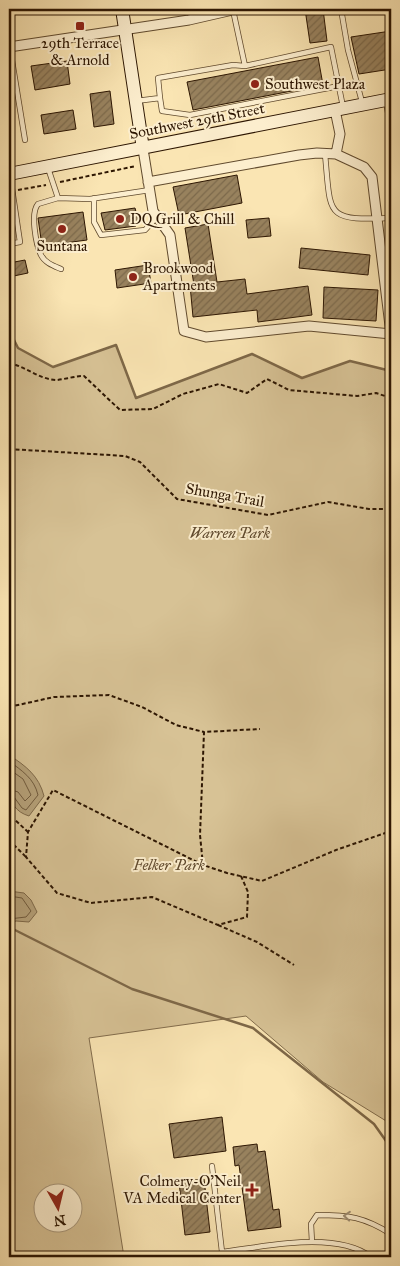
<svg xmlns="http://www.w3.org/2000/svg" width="400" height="1266" viewBox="0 0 400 1266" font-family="'IM FELL Great Primer',serif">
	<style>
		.green { fill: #d7c295; stroke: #826c4c; fill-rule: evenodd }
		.water { fill: #b49f77; stroke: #7e6848 }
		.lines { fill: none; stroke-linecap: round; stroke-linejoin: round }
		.shore { stroke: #705a3c; stroke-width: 1 }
		.stream { stroke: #7e6848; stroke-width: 2.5 }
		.building { fill: url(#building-hatch); stroke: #2d1602 }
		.lane-casing { stroke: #604a2e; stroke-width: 6 }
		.street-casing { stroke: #604a2e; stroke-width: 11 }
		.secondary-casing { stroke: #2d1602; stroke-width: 14 }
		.path { stroke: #2d1602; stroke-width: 2; stroke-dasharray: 4 2.5; stroke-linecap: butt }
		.lane { stroke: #fceece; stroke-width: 4.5 }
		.street { stroke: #fceece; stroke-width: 9 }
		.secondary { stroke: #fceece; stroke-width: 12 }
		.oneway { stroke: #9f8d72 }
		.poi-dot { fill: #8f2418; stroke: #fceece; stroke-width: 2 }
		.labels { text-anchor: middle; stroke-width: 4; stroke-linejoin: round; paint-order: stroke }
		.poi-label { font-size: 15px; fill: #2d1602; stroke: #fceece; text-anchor: start }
		.street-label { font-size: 15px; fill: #2d1602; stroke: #fceece }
		.park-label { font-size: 15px; font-style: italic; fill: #604a2e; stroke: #fceece }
	</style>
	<defs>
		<pattern id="building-hatch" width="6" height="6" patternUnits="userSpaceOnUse" patternTransform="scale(1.25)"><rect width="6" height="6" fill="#98825e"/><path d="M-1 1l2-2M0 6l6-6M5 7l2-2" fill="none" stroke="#7c694b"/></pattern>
	</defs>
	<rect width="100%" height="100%" fill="#fae5b3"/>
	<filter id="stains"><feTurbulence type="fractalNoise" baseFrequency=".004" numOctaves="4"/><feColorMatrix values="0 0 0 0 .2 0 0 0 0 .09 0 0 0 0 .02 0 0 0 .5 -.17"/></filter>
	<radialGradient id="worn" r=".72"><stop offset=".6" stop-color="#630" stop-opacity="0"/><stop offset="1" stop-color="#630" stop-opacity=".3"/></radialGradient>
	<!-- green -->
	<path class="green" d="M9 330 18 348 53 367 116 345 136 398 252 354 302 378 350 361 391 371V1124L323 1082 246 1016 89 1038 124 1257H9ZM42 1194H72V1224H42Z"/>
	<!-- water -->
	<path class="water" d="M9 755C26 766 39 776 44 796L29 816C2 808 9 778 9 755Z
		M9 891 24 893 31 900 37 912 29 922 16 921 9 924Z"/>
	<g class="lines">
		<!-- shore -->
		<path class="shore" d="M9 761C22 771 34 778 38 795L26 810 22 808 14 797 9 796
			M9 769 23 779 31 795 25 801 18 792 9 789
			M9 896 22 898 31 911 26 917 9 919"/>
		<!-- stream -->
		<path class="stream" d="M9 330 18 348 53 367 116 345 136 398 252 354 302 378 350 361 391 371
			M9 927 132 989 253 1028 374 1124 391 1148"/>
	</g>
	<!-- building -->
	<path class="building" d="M305 9H323L327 41 310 43Z
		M391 31V69L359 74 351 37Z
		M318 57 323 85 193 110 187 82Z
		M67 61 70 84 35 90 31 66Z
		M110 91 114 124 94 127 90 94Z
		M73 110 76 129 44 134 41 115Z
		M237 175 242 203 179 215 173 187Z
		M135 208 139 223H135L136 226 105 230 101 213Z
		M83 212 87 240 42 246 38 218Z
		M269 218 271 236 248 238 246 220Z
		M208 224 217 282 245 279 247 294 308 286 312 315 258 322 257 310 193 317 190 285H194L185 228Z
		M301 248 370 255 368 275 299 268Z
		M25 260 28 273 9 277V263Z
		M148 265 151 283 117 288 115 270Z
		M324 287 378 290 376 321 323 318Z
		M222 1117 226 1151 174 1158 169 1124Z
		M257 1144 258 1152 265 1151 273 1210 279 1209 281 1227 248 1231 239 1165 235 1166 233 1147Z
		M204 1179 210 1232 185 1235 179 1182Z"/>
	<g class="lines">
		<!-- lane casing -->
		<g class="lane-casing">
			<path id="lane" d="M341 9 348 50 362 102
				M233 10 245 66
				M10 48 25 140
				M160 98 162 111 190 115 339 86
				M136 101 160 98 158 78 233 65 245 66 331 47 343 107
				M386 101 391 131
				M325 154C331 216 324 221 391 218
				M48 168 58 198 90 199 150 190
				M58 198 38 204C30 213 36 245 41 255 45 263 54 266 61 269
				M94 198V222L101 235 145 230 157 217
				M9 244 20 242 10 175
				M212 1166 222 1252C264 1247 335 1230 371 1257
				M312 1242 311 1224 317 1215C349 1215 364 1217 391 1234"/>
		</g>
		<!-- street casing -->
		<g class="street-casing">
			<path id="street" d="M9 47 189 20 237 9
				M335 110 340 134 336 154
				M143 149 153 211 170 235 184 331 206 337 309 326 391 334 372 177 364 167 336 154 317 153 299 155 148 182"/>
		</g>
		<!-- secondary casing -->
		<g class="secondary-casing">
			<path id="secondary" d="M122 9 143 149
				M9 174 391 99"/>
		</g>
		<!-- path -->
		<path class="path" d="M60 182 136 166
			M18 190 46 185
			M9 363C25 366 40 380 57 380 66 379 75 376 84 376L120 410 153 409 183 394 219 384 247 393 267 379 289 390 357 396 376 393 391 398
			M9 449 125 456 140 462 177 499 268 515 328 502 369 509H391
			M9 707 54 697 109 695 142 707 176 725 204 732
			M9 810 12 817 28 832
			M9 840 26 857
			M203 865 200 835 204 732 260 729
			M241 876 248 892 247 917 218 925 152 897 91 903 57 893 26 857 28 832 53 790 203 865 227 873 262 881 336 850 391 831
			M218 925 257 942 294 965"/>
		<!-- lane -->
		<use href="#lane" class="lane"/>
		<!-- street -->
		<use href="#street" class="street"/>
		<!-- secondary -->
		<use href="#secondary" class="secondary"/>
	</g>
	<!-- one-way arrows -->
	<defs><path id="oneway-chevron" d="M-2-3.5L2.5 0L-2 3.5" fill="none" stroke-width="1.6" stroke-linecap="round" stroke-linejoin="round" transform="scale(1.25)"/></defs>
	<use class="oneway" href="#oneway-chevron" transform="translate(347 1216) rotate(-175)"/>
	<!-- markers -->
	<g class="poi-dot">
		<rect x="75" y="21" width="10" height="10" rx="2.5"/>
		<circle cx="255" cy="84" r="5"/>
		<circle cx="120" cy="219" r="5"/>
		<circle cx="62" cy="229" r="5"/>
		<circle cx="133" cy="277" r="5"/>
		<path d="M249.5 1182.5h5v5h5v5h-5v5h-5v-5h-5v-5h5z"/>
	</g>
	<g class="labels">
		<!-- poi labels -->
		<g class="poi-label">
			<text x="80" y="48" text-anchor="middle">29th Terrace<tspan x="80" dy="17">&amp; Arnold</tspan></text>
			<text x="265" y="89">Southwest Plaza</text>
			<text x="130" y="224">DQ Grill &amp; Chill</text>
			<text x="62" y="251" text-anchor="middle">Suntana</text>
			<text x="143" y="273">Brookwood<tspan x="143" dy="17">Apartments</tspan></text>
			<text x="241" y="1186" text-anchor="end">Colmery-O'Neil<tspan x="241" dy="17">VA Medical Center</tspan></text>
		</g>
		<!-- street labels -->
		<g class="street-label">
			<text transform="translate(197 121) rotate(-11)" y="5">Southwest 29th Street</text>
			<text transform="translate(225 495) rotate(10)" y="5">Shunga Trail</text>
		</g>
		<!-- park labels -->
		<g class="park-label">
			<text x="230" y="538">Warren Park</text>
			<text x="169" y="870">Felker Park</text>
		</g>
	</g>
	<!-- margin -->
	<rect width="400" height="1266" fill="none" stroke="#fae5b3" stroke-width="30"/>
	<rect x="10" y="10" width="380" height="1246" fill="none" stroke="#2d1602" stroke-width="2.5"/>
	<rect x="15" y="15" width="370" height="1236" fill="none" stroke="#2d1602"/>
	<!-- north arrow -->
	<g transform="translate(58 1208) rotate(172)"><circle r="24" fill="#fceece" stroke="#a9987c"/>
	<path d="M0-4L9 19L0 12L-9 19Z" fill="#8f2418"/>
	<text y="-8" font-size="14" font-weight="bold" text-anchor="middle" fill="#2d1602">N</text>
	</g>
	<rect width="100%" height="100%" filter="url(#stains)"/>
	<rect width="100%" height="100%" fill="url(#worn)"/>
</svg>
